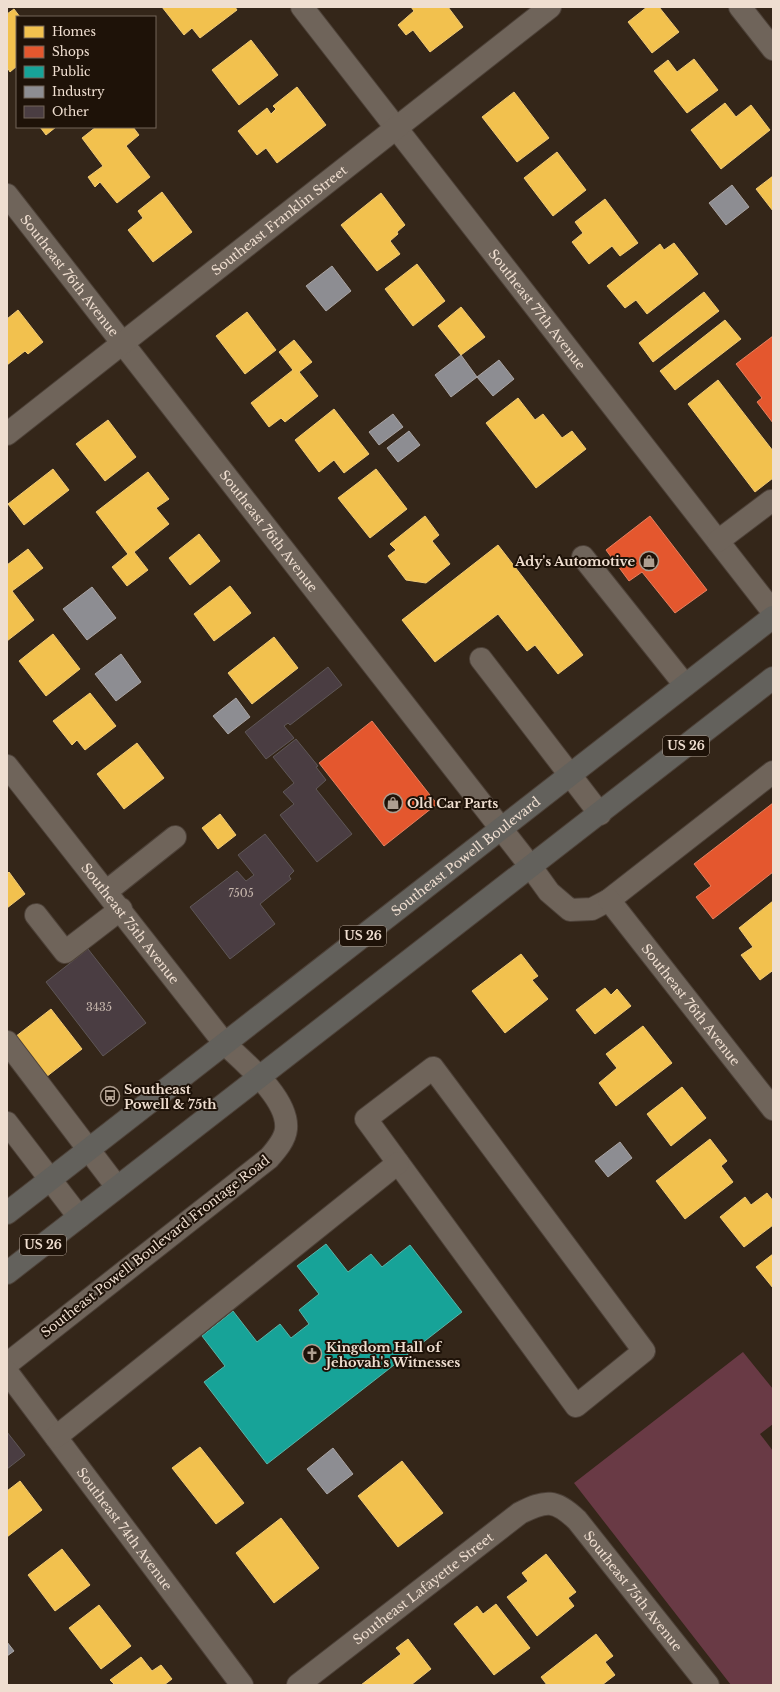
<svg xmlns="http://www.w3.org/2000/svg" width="780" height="1692" viewBox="0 0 780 1692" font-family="'Libre Baskerville',serif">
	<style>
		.green { fill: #693a45 }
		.homes { fill: #f2c14e; stroke: #f1ca75 }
		.shops { fill: #e4572e; stroke: #e7805f }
		.public { fill: #17a398; stroke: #58b5a9 }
		.industry { fill: #8d8d92; stroke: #aaa5a5 }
		.building { fill: #4a3d42; stroke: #5f5757 }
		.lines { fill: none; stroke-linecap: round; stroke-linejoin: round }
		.minor-casing { stroke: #4d4138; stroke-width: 24 }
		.major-casing { stroke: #4d4138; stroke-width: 24 }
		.minor { stroke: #6f645a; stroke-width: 22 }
		.major { stroke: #63615c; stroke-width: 22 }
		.labels { text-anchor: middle; stroke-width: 4; stroke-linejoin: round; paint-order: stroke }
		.number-label { font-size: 11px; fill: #c6b6ac }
		.shield { fill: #1e1208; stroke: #b0a194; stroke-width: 1 }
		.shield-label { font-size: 12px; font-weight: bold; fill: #efded0 }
		.street-label { font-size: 13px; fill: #efded0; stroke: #1e1208 }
		.poi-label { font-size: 13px; font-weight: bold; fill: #efded0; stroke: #1e1208; text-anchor: start }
	</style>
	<rect width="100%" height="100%" fill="#342619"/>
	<!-- green -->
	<path class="green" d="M743 1352 773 1389V1424L760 1434 773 1451V1685H731L574 1483Z"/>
	<!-- homes -->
	<path class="homes" d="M162 7H235L237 10 200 38 192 28 184 35Z
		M411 7H448L463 27 430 52 413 30 406 35 398 25 414 11Z
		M647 7H659L679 32 652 53 628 22Z
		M14 9 20 17H17V66L10 72 7 67V14Z
		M251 40 278 75 239 105 212 70Z
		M694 59 718 90 687 113 654 71 668 60 677 72Z
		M297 87 326 125 277 163 266 148 257 155 238 131 267 108 271 114 276 109 273 106Z
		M514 92 549 138 517 162 482 117Z
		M725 103 736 117 751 105 770 130 721 169 691 130Z
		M40 127H56L46 135Z
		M96 127H133L139 135 126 146 150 177 117 203 100 182 95 187 88 177 103 166 82 138Z
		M557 152 586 190 553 216 524 178Z
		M773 176V211L756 189Z
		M162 192 192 232 153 262 128 230 143 218 138 211Z
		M381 193 405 225 397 232 398 234 390 241 400 254 377 271 341 225Z
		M605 199 638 243 620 256 612 246 589 264 572 242 583 233 575 222Z
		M674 243 698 274 647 314 636 300 625 308 607 286 660 244 664 250Z
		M417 264 445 301 413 326 385 289Z
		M704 292 719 311 653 362 639 343Z
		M461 307 485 337 461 355 438 326Z
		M18 310 43 342 28 354 25 351 7 365V319Z
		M247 312 276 350 245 374 216 336Z
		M725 320 741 339 675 390 660 371Z
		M294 340 312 362 299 372 318 396 285 422 281 418 269 427 251 403 293 370 279 352Z
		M718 380 773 451V478L755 492 688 404Z
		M518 398 535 420 543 414 562 438 572 431 586 449 536 488 486 423Z
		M334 409 369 454 344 473 334 460 319 472 295 440Z
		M108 420 136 457 105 481 76 444Z
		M53 469 69 490 24 525 8 504Z
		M376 469 407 509 370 538 338 498Z
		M148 472 169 499 156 508 169 524 134 552 148 570 127 586 112 567 128 554 96 512Z
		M425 516 439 535 432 541 450 564 426 583 406 580 388 556 396 550 390 544Z
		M199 534 220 561 190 585 169 558Z
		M498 545 583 655 558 674 535 645 527 651 498 614 435 662 402 620Z
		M28 549 43 568 12 591 34 620 7 641V565Z
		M230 586 251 613 214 641 194 614Z
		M53 634 80 669 46 696 19 661Z
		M274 637 298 668 252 704 228 673Z
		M90 693 116 726 85 750 77 740 72 745 53 721Z
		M137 743 164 778 124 809 97 774Z
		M220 814 236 835 218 849 202 828Z
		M9 872 25 894 7 908V874Z
		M773 901V973L772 971 760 980 741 955 753 947 739 928Z
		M521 954 538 976 532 980 548 999 505 1033 472 991Z
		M605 988 611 995 617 989 631 1006 595 1034 576 1010Z
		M51 1009 82 1049 46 1077 15 1037Z
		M643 1026 672 1063 616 1106 599 1083 617 1068 606 1054Z
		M682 1087 706 1118 671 1146 647 1114Z
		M710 1139 727 1161 721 1166 733 1182 685 1219 656 1181Z
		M767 1193 773 1201V1225L744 1247 720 1217 745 1197 751 1205Z
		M773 1254V1288L756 1267Z
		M200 1447 244 1503 216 1524 172 1468Z
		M402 1461 443 1513 398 1547 358 1496Z
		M20 1481 42 1510 7 1537V1491Z
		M281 1518 319 1568 274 1603 236 1553Z
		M62 1549 90 1585 55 1611 28 1575Z
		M546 1554 576 1592 568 1598 574 1606 537 1636 507 1597 528 1581 522 1573Z
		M496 1604 530 1648 494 1675 454 1624 477 1606 483 1614Z
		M99 1605 131 1646 101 1669 69 1628Z
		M596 1634 613 1656 605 1662 615 1675 602 1685H547L541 1677Z
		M408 1639 431 1669 411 1685H361L401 1654 396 1648Z
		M141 1657 152 1671 161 1665 172 1679 164 1685H115L110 1680Z"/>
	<!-- shops -->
	<path class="shops" d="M773 336V423L757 402 762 398 736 364Z
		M650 516 707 590 675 613 642 572 629 581 606 550Z
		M372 721 437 804 384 846 319 763Z
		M773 803V872L713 919 696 897 711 886 694 864Z"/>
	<!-- public -->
	<path class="public" d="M326 1244 348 1272 371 1254 382 1267 410 1245 462 1312 267 1464 204 1382 225 1366 202 1336 233 1311 257 1342 280 1324 291 1338 309 1324 299 1310 319 1294 297 1266Z"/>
	<!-- industry -->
	<path class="industry" d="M732 185 749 207 726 225 709 203Z
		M332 266 351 291 326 311 306 286Z
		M461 355 477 377 451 397 435 375Z
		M499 360 514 379 493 396 477 377Z
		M393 414 403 427 379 445 369 432Z
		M409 431 420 445 398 462 387 448Z
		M92 587 116 618 87 640 63 609Z
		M121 654 141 682 116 701 95 674Z
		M236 698 250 717 228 734 213 716Z
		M620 1142 632 1158 608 1177 595 1161Z
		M333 1448 353 1474 327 1494 307 1469Z
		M7 1642 14 1651 7 1656Z"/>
	<!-- building -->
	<path class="building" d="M328 667 342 685 290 725 288 723 284 726 294 738 266 759 245 732Z
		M296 739 318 766 316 767 326 780 316 789 352 834 317 862 280 815 294 804 283 792 294 783 273 757Z
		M265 834 294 871 289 876 291 879 260 904 275 924 230 959 190 907 237 871 246 881 254 875 238 855Z
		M88 949 146 1023 103 1056 46 982Z
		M7 1432 25 1455 7 1469Z"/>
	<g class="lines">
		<!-- minor casing -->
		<g class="minor-casing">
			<g id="minor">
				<path id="s1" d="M302 7 773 612"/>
				<path d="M740 7 773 49"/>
				<path id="s2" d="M7 195 531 867 549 892 570 910 592 909 609 900 773 772"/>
				<path id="s3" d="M7 434 550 7"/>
				<path d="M718 541 771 501"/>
				<path d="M583 557 685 685"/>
				<path d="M481 659 600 814"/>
				<path id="s4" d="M7 766 225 1044C245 1063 289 1099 286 1129 285 1140 276 1150 269 1158L7 1364"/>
				<path d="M107 891 175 837"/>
				<path id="s5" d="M609 900 773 1109"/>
				<path d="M36 915 65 952 121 909"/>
				<path d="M7 1042 117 1187"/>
				<path d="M433 1068 644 1351 576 1406 366 1119Z"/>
				<path d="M7 1123 79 1217"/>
				<path id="s6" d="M7 1372 242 1685"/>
				<path d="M56 1437 398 1163"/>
				<path id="s7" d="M298 1685 520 1513C546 1500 555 1499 577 1520L708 1685"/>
			</g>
		</g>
		<!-- major casing -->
		<g class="major-casing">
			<g id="major">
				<path id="s8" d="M7 1213 773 617"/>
				<path d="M7 1273 773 678"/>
			</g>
		</g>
		<!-- minor -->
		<use href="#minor" class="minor"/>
		<!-- major -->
		<use href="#major" class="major"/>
	</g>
	<!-- icons -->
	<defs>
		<g id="shop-ring" transform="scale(1)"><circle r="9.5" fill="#1e1208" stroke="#ae9e90" stroke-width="1.5"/><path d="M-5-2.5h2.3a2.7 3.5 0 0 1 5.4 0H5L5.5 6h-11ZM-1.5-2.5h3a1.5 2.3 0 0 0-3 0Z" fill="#ae9e90"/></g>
		<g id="bus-ring" transform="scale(1)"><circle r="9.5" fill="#1e1208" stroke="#ae9e90" stroke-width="1.5"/><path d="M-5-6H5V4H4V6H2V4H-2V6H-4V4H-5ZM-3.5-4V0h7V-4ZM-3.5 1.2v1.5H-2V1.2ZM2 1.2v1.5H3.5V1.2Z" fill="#ae9e90"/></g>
		<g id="church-ring" transform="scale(1)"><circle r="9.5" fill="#1e1208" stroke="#ae9e90" stroke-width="1.5"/><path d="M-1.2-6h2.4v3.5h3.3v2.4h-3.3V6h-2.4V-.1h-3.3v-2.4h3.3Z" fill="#ae9e90"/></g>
	</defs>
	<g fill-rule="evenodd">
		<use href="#shop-ring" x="649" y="561"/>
		<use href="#shop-ring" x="393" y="803"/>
		<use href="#bus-ring" x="110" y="1096"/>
		<use href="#church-ring" x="312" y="1354"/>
	</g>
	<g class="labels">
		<!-- number labels -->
		<g class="number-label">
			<text x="241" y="897">7505</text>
			<text x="99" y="1011">3435</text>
		</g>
		<!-- shield labels -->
		<g class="shield">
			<rect x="663" y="736" width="46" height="20" rx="3"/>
			<rect x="340" y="926" width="46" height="20" rx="3"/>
			<rect x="20" y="1235" width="46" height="20" rx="3"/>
		</g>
		<g class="shield-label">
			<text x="686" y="750">US 26</text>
			<text x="363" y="940">US 26</text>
			<text x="43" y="1249">US 26</text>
		</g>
		<!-- street labels -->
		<g class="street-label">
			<text dy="5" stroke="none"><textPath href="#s3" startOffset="346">Southeast Franklin Street</textPath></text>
			<text dy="5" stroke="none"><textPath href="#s2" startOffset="102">Southeast 76th Avenue</textPath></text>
			<text dy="5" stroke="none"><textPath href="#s1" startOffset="383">Southeast 77th Avenue</textPath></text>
			<text dy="5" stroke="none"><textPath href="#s2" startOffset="426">Southeast 76th Avenue</textPath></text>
			<text dy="5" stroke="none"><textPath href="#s8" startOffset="581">Southeast Powell Boulevard</textPath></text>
			<text dy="5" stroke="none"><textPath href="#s4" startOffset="200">Southeast 75th Avenue</textPath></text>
			<text dy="5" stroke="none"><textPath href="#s5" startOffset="133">Southeast 76th Avenue</textPath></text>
			<text transform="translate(155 1246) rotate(-38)" y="5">Southeast Powell Boulevard Frontage Road</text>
			<text dy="5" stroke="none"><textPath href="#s6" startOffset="196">Southeast 74th Avenue</textPath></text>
			<text dy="5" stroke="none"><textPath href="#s7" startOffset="158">Southeast Lafayette Street</textPath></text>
			<text dy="5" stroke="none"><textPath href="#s7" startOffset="435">Southeast 75th Avenue</textPath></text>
		</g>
		<!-- poi labels -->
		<g class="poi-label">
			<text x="635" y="566" text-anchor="end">Ady's Automotive</text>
			<text x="407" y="808">Old Car Parts</text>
			<text x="124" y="1094">Southeast<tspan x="124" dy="15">Powell &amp; 75th</tspan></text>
			<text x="326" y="1352">Kingdom Hall of<tspan x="326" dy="15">Jehovah's Witnesses</tspan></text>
		</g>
	</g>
	<!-- border -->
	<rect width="780" height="1692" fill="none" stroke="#efded0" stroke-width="16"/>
	<!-- legend -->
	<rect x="16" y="16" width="140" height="112" fill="#1e1208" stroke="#726458"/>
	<rect x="24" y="26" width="20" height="12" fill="#f2c14e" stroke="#726458"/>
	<text x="52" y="36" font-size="12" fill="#efded0">Homes</text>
	<rect x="24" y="46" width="20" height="12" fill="#e4572e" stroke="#726458"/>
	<text x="52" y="56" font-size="12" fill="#efded0">Shops</text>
	<rect x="24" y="66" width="20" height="12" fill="#17a398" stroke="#726458"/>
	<text x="52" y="76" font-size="12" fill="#efded0">Public</text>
	<rect x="24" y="86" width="20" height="12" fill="#8d8d92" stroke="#726458"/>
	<text x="52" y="96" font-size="12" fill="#efded0">Industry</text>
	<rect x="24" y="106" width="20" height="12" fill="#4a3d42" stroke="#726458"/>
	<text x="52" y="116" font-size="12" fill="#efded0">Other</text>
</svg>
